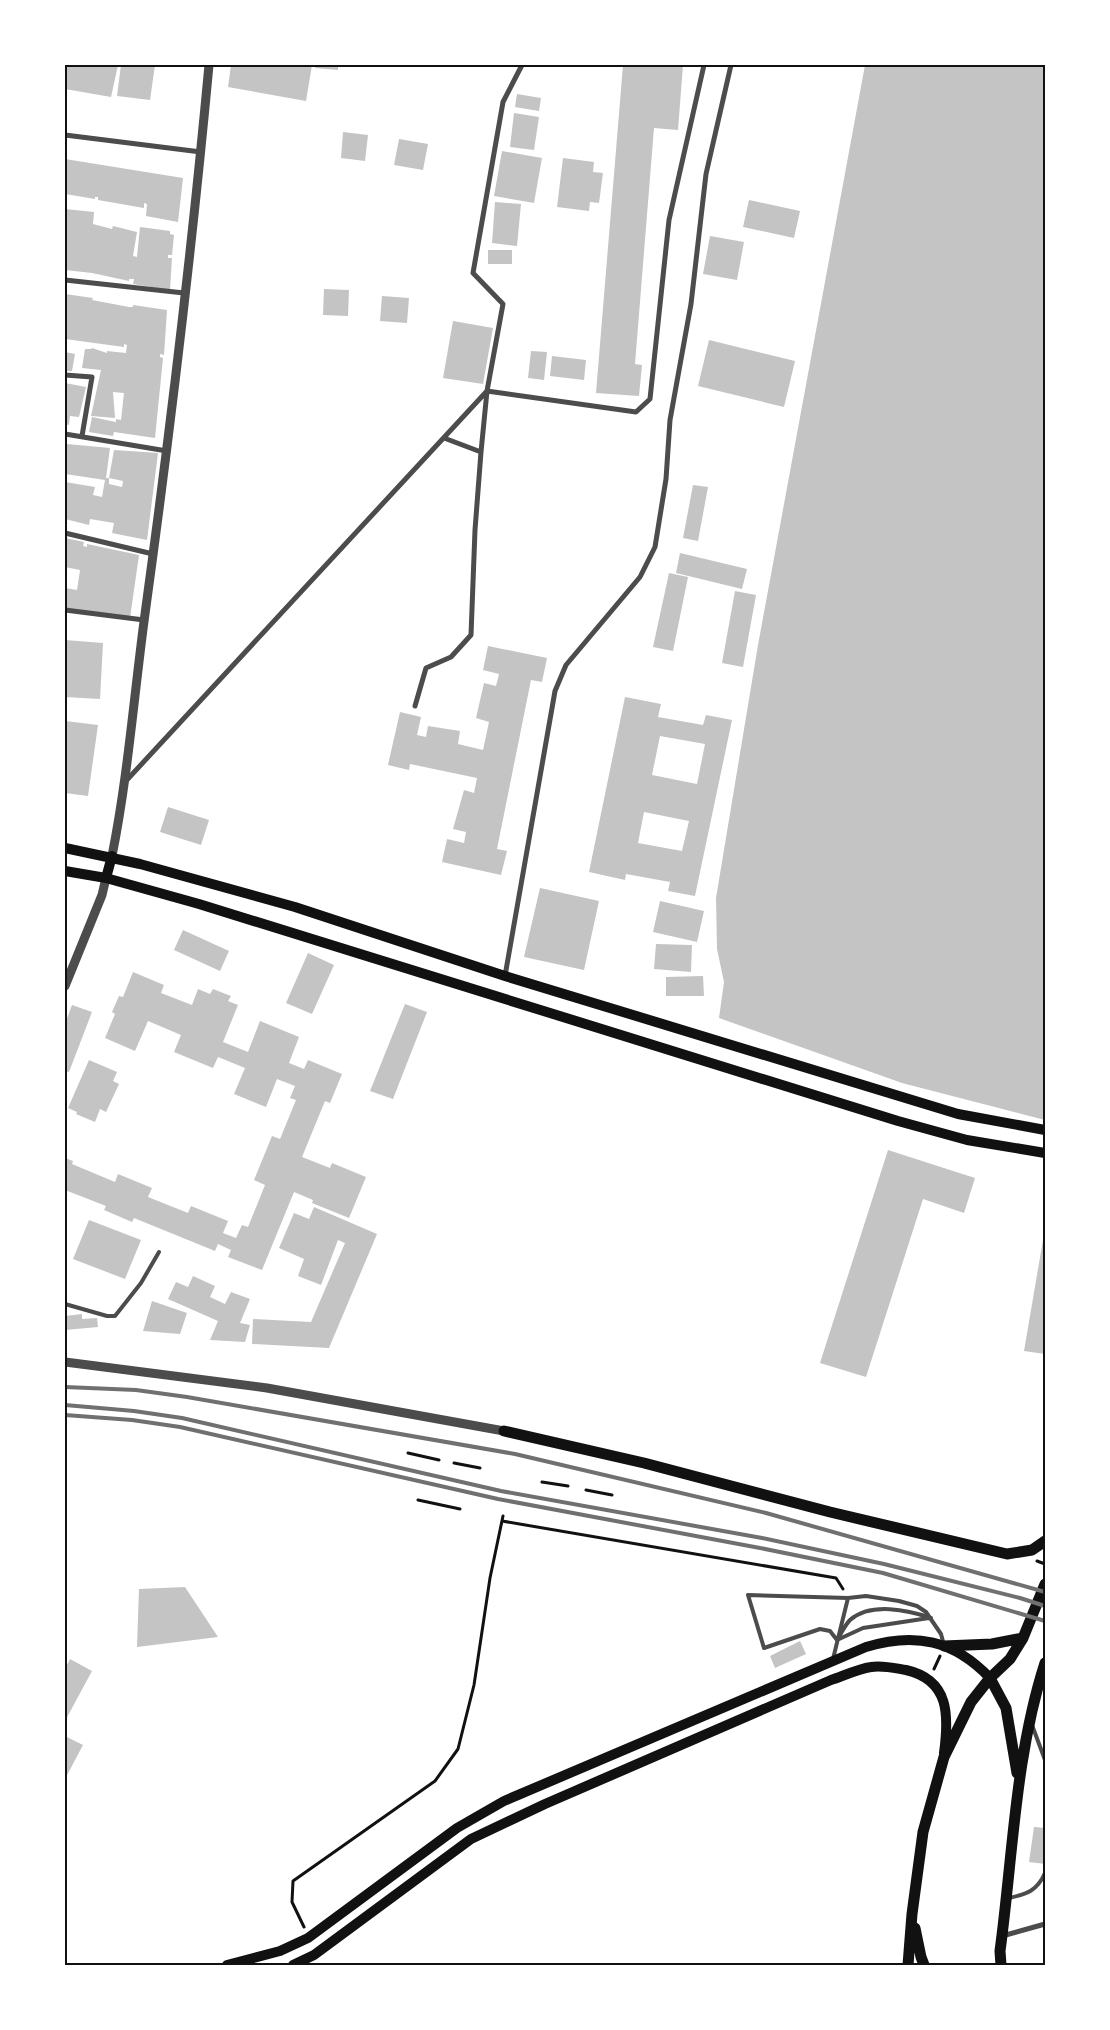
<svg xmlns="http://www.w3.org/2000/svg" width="1110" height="2030" viewBox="0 0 1110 2030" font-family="'Exo 2',sans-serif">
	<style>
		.building { fill: #c4c4c4; fill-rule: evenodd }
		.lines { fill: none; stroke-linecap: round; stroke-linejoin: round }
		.path { stroke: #111; stroke-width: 3 }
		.service { stroke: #4c4c4c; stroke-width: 4 }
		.minor { stroke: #4c4c4c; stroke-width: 5 }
		.tertiary { stroke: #4c4c4c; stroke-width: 9 }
		.secondary { stroke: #111; stroke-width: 10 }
		.primary { stroke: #111; stroke-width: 11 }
		.rail { stroke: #707070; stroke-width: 4 }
		.neatline { fill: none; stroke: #111; stroke-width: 2 }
	</style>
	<rect width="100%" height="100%" fill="#fff"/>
	<!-- building -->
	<path class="building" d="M65 65H118L111 97 65 89Z
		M121 65H155L150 100 117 96Z
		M231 65H312L306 101 228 87Z
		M316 65H338V70L315 68Z
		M623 65H683L678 130 654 128 635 364 642 365 639 396 596 393Z
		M865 65H1045V1120L902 1083 719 1018 724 982 717 949 716 898 758 645Z
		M517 94 541 98 539 111 515 107Z
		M514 113 539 117 534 150 510 147Z
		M343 132 368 135 365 161 341 158Z
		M399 139 428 144 423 170 394 165Z
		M502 151 542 158 534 203 494 196Z
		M563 158 594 162 593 172 603 173 599 203 590 202 589 211 557 207Z
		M65 159 183 178 178 222 146 216 147 204 144 203V208L98 200V197H95V199L65 194Z
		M749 200 800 211 794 238 743 227Z
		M495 202 521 204 517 246 492 243Z
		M65 209 94 212 93 224 112 229 113 226 137 232 133 256 137 257 140 227 170 231V234L174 235 172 255H168V258H172L170 290 133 284 134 279H129V281L92 273 65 270Z
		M710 236 744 242 737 280 703 274Z
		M488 250H512V264H488Z
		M324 289 349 290 348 316 323 315Z
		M65 294 93 298 92 300 129 307H133V305L167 310 164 355 160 354V357L163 358 155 438 114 432 113 436 89 432 92 417 116 422V419L121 420 124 393 113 392 115 418 91 416 101 370 82 368 85 349H91L92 348 107 353V351L126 353 127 345 124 344V347L65 339Z
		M382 296 409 298 407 323 380 321Z
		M453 321 493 328 483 384 443 378Z
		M709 340 795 361 784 407 698 386Z
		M531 351 547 352 544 380 528 378Z
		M65 352 75 354 72 371H65Z
		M552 356 586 360 584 380 550 376Z
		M65 383 86 387 79 417 70 416 69 425 65 424Z
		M67 444 110 448 106 478H109L114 450 158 453 147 540 112 533 114 523 90 519 89 525 65 519V482L95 487 93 495 102 497 105 480 65 474V445ZM109 478 123 481 122 487 109 484Z
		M693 485 708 487 698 541 683 538Z
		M65 538 84 542 83 546 87 547V544L139 555 130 618 65 608V588L77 590 80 570 65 567Z
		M680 553 747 569 742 589 676 573Z
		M669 573 688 577 673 651 653 647Z
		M735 591 756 595 743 667 722 663Z
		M65 640 103 643 100 699 65 697Z
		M488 646 547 658 542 682 531 680 497 849 507 851 501 875 442 862 447 839 464 843 466 832 453 829 464 790 474 793 477 778 410 764 409 770 388 765 400 712 421 717 417 735 426 737 428 726 460 731 458 744 483 750 489 722 476 718 484 683 496 686 499 674 483 670Z
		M625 697 661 704 658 717 703 725 706 715 732 720 695 896 668 891 670 882 626 874 625 880 589 872ZM660 736 705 744 697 784 652 775ZM644 812 689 821 682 851 638 843Z
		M65 721 98 725 88 796 65 793Z
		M168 807 209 820 201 845 160 832Z
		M540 888 599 901 584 970 524 957Z
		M660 901 704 911 697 942 653 932Z
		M183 930 229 951 220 971 174 950Z
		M656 944 692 945 691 972 654 969Z
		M308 953 334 965 312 1014 286 1003Z
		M133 972 164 985 161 993 192 1005 198 989 210 994 213 989 231 996 228 1001 238 1005 223 1042 248 1052 260 1021 299 1037 289 1063 304 1069 308 1060 342 1074 330 1103 325 1101 302 1157 330 1168 332 1163 366 1177 349 1218 312 1203 313 1200 294 1192 262 1270 228 1257 231 1250 218 1244 215 1251 134 1218 132 1222 104 1210 106 1206 65 1190V1158L73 1161 72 1164 115 1182 118 1174 152 1188 148 1197 188 1213 191 1206 228 1221 223 1233 236 1238 242 1225 248 1227 265 1185 254 1180 272 1136 280 1139 296 1100 290 1098 295 1086 277 1079 266 1107 234 1094 245 1068 218 1057 213 1068 174 1052 181 1035 148 1021 135 1051 105 1038 115 1014 112 1012 119 996 123 997Z
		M703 976 704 996H666V977Z
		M405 1004 427 1012 393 1099 370 1091Z
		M72 1005 92 1012 69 1072 65 1071V1024Z
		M89 1060 117 1072 113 1081 119 1084 106 1112 100 1109 95 1122 76 1114 77 1112 68 1108Z
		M888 1150 975 1178 964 1213 923 1199 866 1377 820 1363Z
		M314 1207 377 1234 329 1348 252 1344 253 1319 311 1322 345 1243 338 1240 321 1285 298 1276 304 1259 279 1248 294 1213 309 1219Z
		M89 1220 141 1240 125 1279 73 1259Z
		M1044 1234H1045V1354L1024 1351Z
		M193 1276 215 1286 210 1297 225 1304 231 1292 250 1299 240 1323 250 1325 245 1342 210 1340 218 1321 168 1299 176 1282 188 1287Z
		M152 1301 187 1313 180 1334 143 1331Z
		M82 1314V1319L97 1318 98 1327 65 1330V1316Z
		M185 1587 218 1637 137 1647 139 1589Z
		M800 1641 806 1654 775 1668 770 1656Z
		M70 1659 92 1671 65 1721V1669Z
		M65 1736 83 1745 65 1779Z
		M1034 1827 1045 1828V1864L1029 1862Z"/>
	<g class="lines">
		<!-- path -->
		<path class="path" d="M408 1453 439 1460
			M454 1463 480 1468
			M542 1482 568 1486
			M586 1490 612 1495
			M418 1500 460 1509
			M502 1521 836 1578 843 1589
			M1037 1561 1045 1564
			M934 1669 940 1656
			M304 1927 292 1902 293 1881 435 1781 458 1749 474 1685 490 1578 503 1516"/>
		<!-- service -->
		<path class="service" d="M65 1304 107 1316H115L141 1283 159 1252
			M837 1640 830 1631 820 1629 764 1648 748 1595 848 1598 866 1596 899 1601 917 1606 926 1612 941 1634 944 1645
			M837 1640C841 1634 845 1625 850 1620 871 1602 908 1610 931 1618
			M837 1640 863 1628 929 1618
			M833 1659 848 1598
			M1032 1725 1045 1760
			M1009 1898C1027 1894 1037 1891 1045 1873"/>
		<!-- minor -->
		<path class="minor" d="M65 135 201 152
			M65 280 184 293
			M65 375 92 377 82 436
			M65 434 167 451
			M481 452 487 391 503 304 473 273 503 102 522 65
			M65 533 153 554
			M65 610 144 620
			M415 706 426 668 451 657 471 635 475 530 481 452 444 438
			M125 782 487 391 636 412 650 399 669 220 704 65
			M505 976 555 691 566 665 640 577 655 547 666 479 670 420 691 304 706 174 731 65
			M1002 1936 1045 1924"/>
		<!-- tertiary -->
		<path class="tertiary" d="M112 856C128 776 134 695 145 614 170 432 192 248 209 65
			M65 986 102 895 106 878
			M65 1362 267 1388 504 1431"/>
		<!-- secondary -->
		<path class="secondary" d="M65 848 140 864 295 907 505 976 958 1114 1045 1130
			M65 871 106 878 199 904 898 1121 967 1140 1045 1153
			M106 878 112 856
			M227 1965 280 1951 308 1938 457 1828 504 1801 866 1647C915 1632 954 1640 990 1678
			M293 1965 314 1955 471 1839 545 1804 831 1680C843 1676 858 1669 871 1667 882 1665 894 1668 906 1670 950 1680 949 1716 944 1753"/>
		<!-- primary -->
		<path class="primary" d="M504 1431 644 1463 830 1512 1007 1554 1032 1550 1045 1541
			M944 1646 992 1644 1023 1638
			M990 1678 1006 1708 1017 1773
			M915 1928 921 1957 924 1965
			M908 1965 912 1914 923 1832 944 1757 971 1702 990 1678 1010 1659 1023 1638 1045 1584
			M1001 1965 1000 1951C1013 1855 1015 1756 1045 1663"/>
		<!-- rail -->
		<path class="rail" d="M65 1387 136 1390 187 1397 515 1454 766 1513 1045 1592
			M65 1405 134 1411 182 1418 501 1491 762 1538 884 1564 1020 1598 1045 1606
			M65 1415 132 1420 180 1427 498 1499 760 1548 883 1573 1045 1621"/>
	</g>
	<!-- border -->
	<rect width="1110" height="2030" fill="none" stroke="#ffffff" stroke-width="132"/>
	<rect x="66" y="66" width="978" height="1898" class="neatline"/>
</svg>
